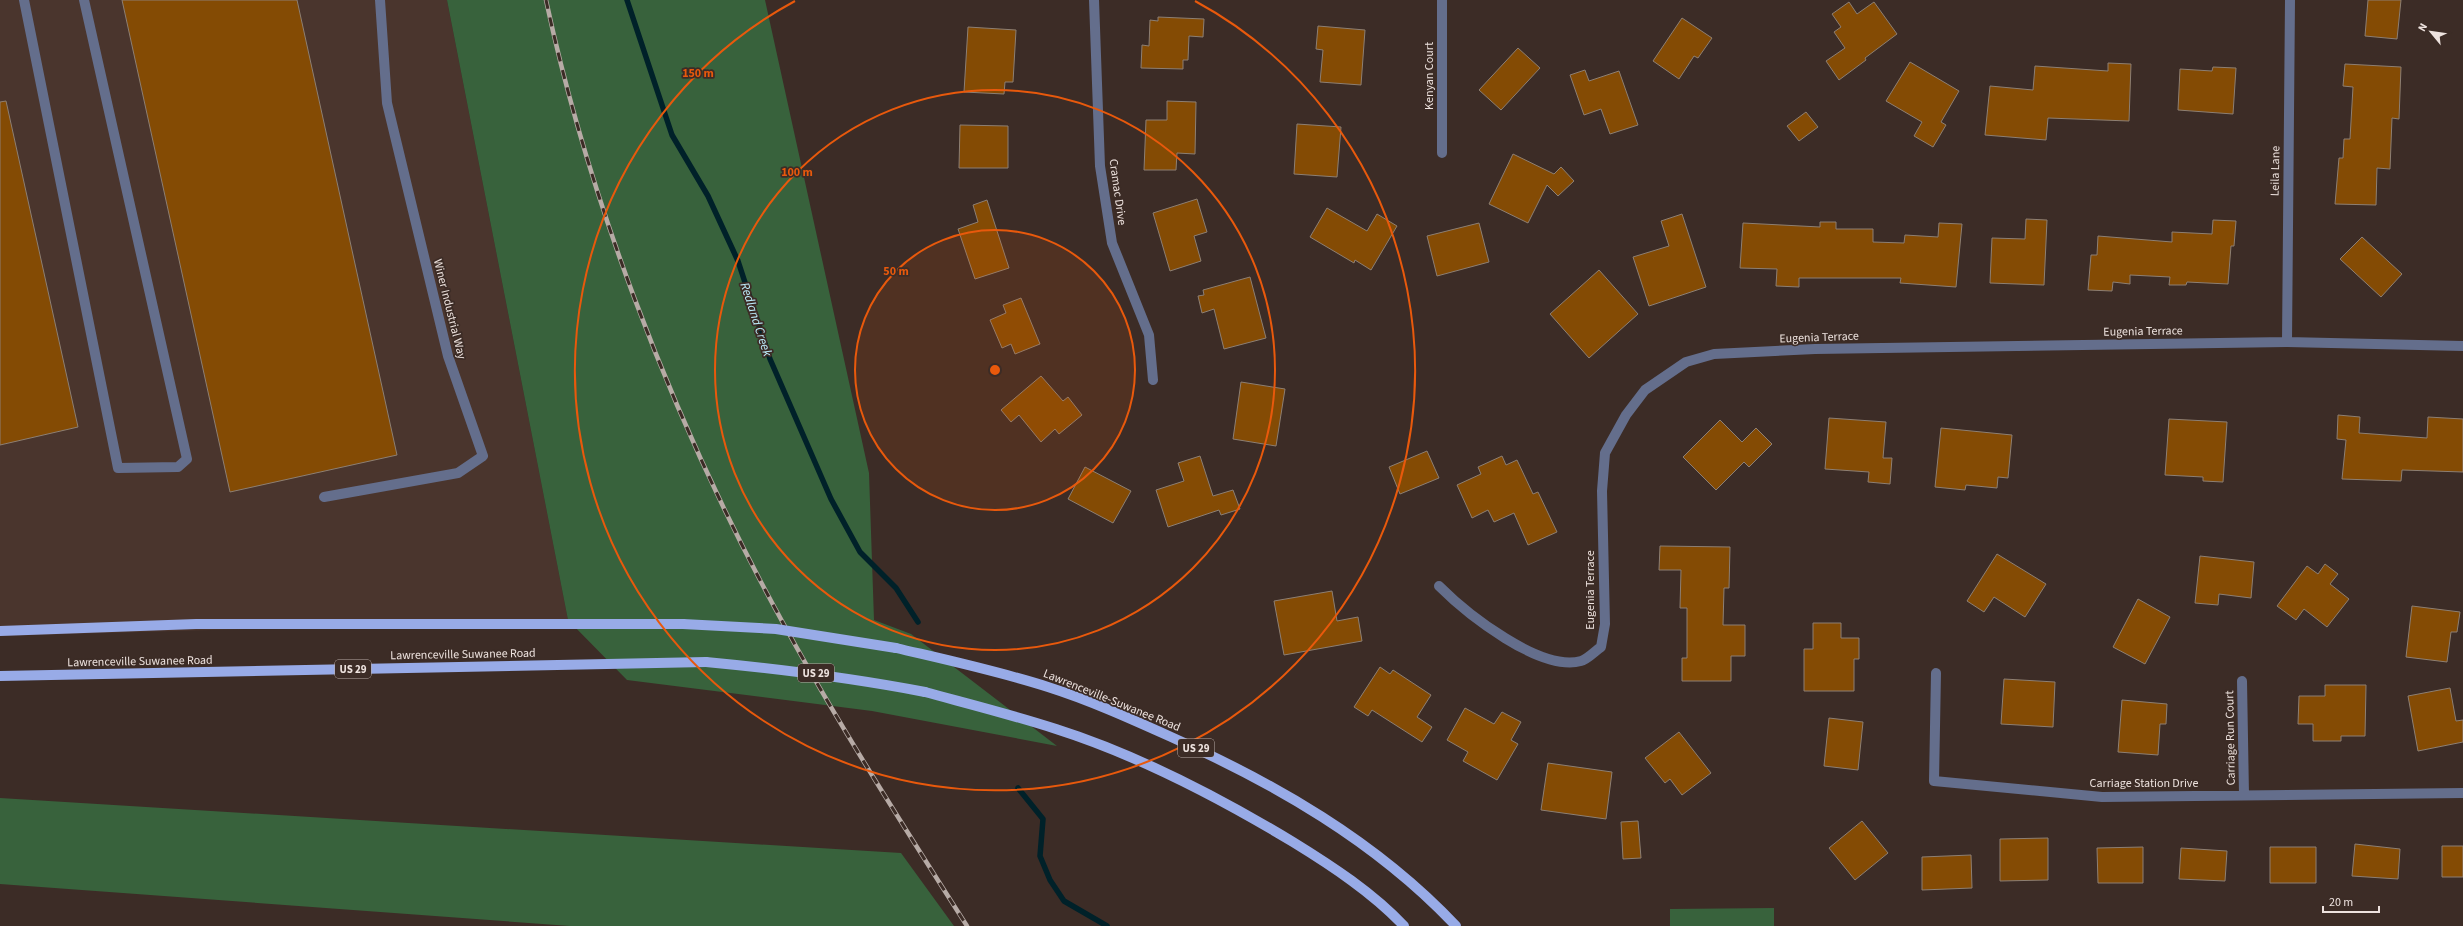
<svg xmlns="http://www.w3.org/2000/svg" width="2463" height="926" viewBox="0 0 2463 926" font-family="'Source Sans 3',sans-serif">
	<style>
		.built { fill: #4a352d }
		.green { fill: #38623c }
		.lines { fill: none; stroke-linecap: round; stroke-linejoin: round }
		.stream { stroke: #002129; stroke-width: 5.5 }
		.building { fill: #844b04; stroke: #8d7f73 }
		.minor { stroke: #646e8c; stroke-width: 10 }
		.major { stroke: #98abe7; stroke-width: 10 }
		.rail-casing { stroke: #b7aba6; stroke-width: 4.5 }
		.rail { stroke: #3c2c26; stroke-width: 3; stroke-dasharray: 9; stroke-linecap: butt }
		.major-bridge { stroke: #98abe7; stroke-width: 10 }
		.ring { fill: none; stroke: #e8590c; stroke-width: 2 }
		.labels { text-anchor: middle; stroke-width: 3.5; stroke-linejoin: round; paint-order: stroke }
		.shield { fill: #3c2c26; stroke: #b8aba7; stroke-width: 1 }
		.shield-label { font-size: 11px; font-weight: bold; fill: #ede2de }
		.street-label { font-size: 12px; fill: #ede2de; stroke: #3c2c26 }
		.water-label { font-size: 13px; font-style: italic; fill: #bcedfc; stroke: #3c2c26 }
		.centre { fill: #e8590c; stroke: #3c2c26; stroke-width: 2 }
		.ring-label { font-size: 12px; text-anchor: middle; font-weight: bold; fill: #e8590c; stroke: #3c2c26; stroke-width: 3.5; stroke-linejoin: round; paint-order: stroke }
	</style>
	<rect width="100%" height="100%" fill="#3c2c26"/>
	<!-- built -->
	<path class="built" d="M0 0H447L568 620 0 636Z"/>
	<!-- green -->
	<path class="green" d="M447 0H765L869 473 874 620 911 634 1057 746 872 711 627 680 568 620Z
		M0 798 901 853 954 926H570L0 884Z
		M1774 908V926H1670V909Z"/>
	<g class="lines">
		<!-- stream -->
		<path class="stream" d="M627 0 672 135 708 196 738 261 770 359 831 499 860 552 896 588 918 622
			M1018 788 1043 819 1040 856 1050 880 1064 901 1107 926"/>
	</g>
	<!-- building -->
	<path class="building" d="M122 0H297L397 455 230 492Z
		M2368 0H2401L2397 39 2365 36Z
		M1849 2 1857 14 1874 2 1897 34 1865 58 1866 60 1839 80 1826 61 1845 48 1834 32 1841 27 1832 14Z
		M1158 17 1204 19 1203 37 1189 36 1188 60H1183V69L1141 68 1142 45 1149 46 1150 20 1158 21Z
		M1682 18 1712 38 1698 58 1694 56 1679 79 1653 61Z
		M1318 26 1365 30 1361 85 1320 82 1323 50 1316 49Z
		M968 27 1016 30 1013 82H1005L1004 94 964 92Z
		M1518 48 1540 68 1501 110 1479 90Z
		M1910 62 1959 91 1941 122 1946 125 1933 147 1914 136 1922 122 1886 101Z
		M2108 63 2131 64 2129 121 2048 118 2046 140 1985 135 1990 86 2033 90 2035 66 2108 71Z
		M2345 64 2401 67 2399 119 2392 118 2390 169 2377 168 2376 205 2335 204 2339 158H2343L2344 139H2350L2353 87 2343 86Z
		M2213 67 2236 68 2233 114 2178 110 2180 69 2212 71Z
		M1585 70 1589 81 1619 71 1638 125 1610 134 1601 109 1584 115 1570 75Z
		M6 101 78 427 0 445V102Z
		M1167 101 1196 102 1195 154 1177 153 1176 170H1144L1146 120H1167Z
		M1806 112 1818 127 1799 141 1787 126Z
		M1297 124 1341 127 1337 177 1294 174Z
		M960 125 1008 126V168H959Z
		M1513 154 1554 174 1561 167 1574 181 1558 196 1547 185 1528 223 1489 204Z
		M1197 199 1207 232 1194 236 1201 261 1170 271 1153 213Z
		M987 200 1009 268 975 279 958 229 978 222 973 205Z
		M1327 208 1367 231 1377 214 1397 226 1371 270 1355 260 1354 263 1310 237Z
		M1682 214 1706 287 1649 306 1633 257 1669 246 1661 221Z
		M2026 219 2047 220 2044 285 1990 283 1992 238 2025 239Z
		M2213 220 2236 221 2234 246H2231L2228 284 2187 282 2186 285H2169L2170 277 2130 275V284L2113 282 2112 291 2088 290 2091 255H2097L2098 236 2172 242V232L2212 234Z
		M1820 222H1836V229H1873V242L1904 243 1905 235 1938 237 1939 223 1962 224 1956 287 1900 283 1901 278H1799V287L1776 286 1777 269 1740 268 1743 223 1820 227Z
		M1479 223 1489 262 1437 276 1427 236Z
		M2362 237 2402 274 2381 297 2340 259Z
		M1599 270 1638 314 1589 358 1550 314Z
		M1250 277 1266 338 1224 349 1214 309 1202 313 1198 296 1204 295 1203 290Z
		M1021 298 1040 344 1015 354 1011 344 1002 348 990 320 1006 313 1003 305Z
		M1041 376 1063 401 1068 397 1082 415 1059 434 1055 429 1041 442 1019 415 1011 422 1001 410Z
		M1241 382 1285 389 1276 446 1233 439Z
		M2338 415 2360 417 2359 433 2427 438 2428 417 2463 419V472L2402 470 2401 481 2342 479 2346 440 2337 439Z
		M1829 418 1886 422 1883 458H1892L1890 484 1868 482 1869 472 1825 469Z
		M2169 419 2227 422 2223 482 2203 481V477L2165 475Z
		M1720 420 1742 442 1756 428 1772 444 1749 467 1744 462 1716 490 1683 457Z
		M1941 428 2012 435 2008 478 1998 477 1997 488 1966 485 1965 490 1935 487Z
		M1427 451 1439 478 1400 494 1389 467Z
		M1200 456 1213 496 1233 490 1240 509 1221 515 1219 510 1168 527 1156 490 1184 481 1178 463Z
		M1502 456 1506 465 1517 460 1533 494 1538 492 1557 532 1528 545 1514 513 1494 522 1488 510 1472 518 1457 485 1481 474 1478 467Z
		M1085 467 1131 491 1113 523 1068 499Z
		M1660 546 1730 547 1729 588H1724L1723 625H1745V656H1731V681H1682V658H1687V608H1680L1681 570H1659Z
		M1997 554 2046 584 2025 617 1994 597 1984 612 1967 601Z
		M2200 556 2254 562 2251 598 2219 594 2218 605 2195 603Z
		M2325 564 2338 574 2330 584 2349 599 2327 627 2304 609 2296 620 2277 606 2307 566 2318 574Z
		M1332 591 1337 621 1358 617 1362 641 1284 655 1274 601Z
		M2138 599 2170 617 2145 664 2113 647Z
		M2412 606 2460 612 2457 632H2451L2447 662 2406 657Z
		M1813 623H1841V638H1859V659H1854V691H1804V649H1813Z
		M1380 667 1390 674 1393 670 1431 695 1417 717 1432 727 1422 742 1372 710 1368 716 1354 707Z
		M2004 679 2055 682 2053 727 2001 724Z
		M2325 685H2366L2365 736H2341V741H2313V724H2298L2299 696H2325Z
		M2450 688 2456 721 2463 720V742L2418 751 2408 696Z
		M2122 700 2167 704 2166 724H2160L2158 755 2118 752Z
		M1465 708 1494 724 1502 712 1521 722 1511 740 1518 744 1497 780 1463 761 1468 752 1447 740Z
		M1829 718 1863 722 1858 770 1824 766Z
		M1679 732 1711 773 1682 795 1670 779 1665 783 1645 758Z
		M1548 763 1612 772 1606 819 1541 810Z
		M1638 821 1641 858 1623 859 1621 822Z
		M1862 821 1888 853 1855 880 1829 848Z
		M2048 838V880L2000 881V839Z
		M2355 844 2400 849 2398 879 2352 876Z
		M2442 846H2463V877H2442Z
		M2143 847V883H2098L2097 848Z
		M2270 847H2316V883H2270Z
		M2181 848 2227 851 2225 881 2179 879Z
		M1971 855 1972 888 1922 890V857Z"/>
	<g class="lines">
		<!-- minor -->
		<path class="minor" d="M24 0 118 468 178 467 187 459 84 0
			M1094 0 1100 166 1112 243 1149 335 1153 380
			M1442 153V0
			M2287 342 2290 0
			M324 497 458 473 483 456 448 356 387 103 380 0
			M1439 586C1467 614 1540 672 1581 661 1588 659 1595 651 1601 647L1605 624 1602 491 1605 453 1626 415 1645 390 1686 362 1714 354 1815 349 2287 342 2463 346
			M1936 673 1934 781 2102 797 2463 793
			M2242 681 2244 795"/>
		<!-- major -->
		<path class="major" d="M0 631 196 624H683
			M896 648C947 660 998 671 1048 687 1089 700 1129 718 1169 736 1274 783 1376 841 1456 926
			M0 676 706 662
			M925 692C969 704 1013 715 1056 729 1138 755 1220 798 1293 842 1332 866 1373 893 1404 926"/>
		<!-- rail casing -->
		<g class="rail-casing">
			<path id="rail" d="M546 0C588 196 668 405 761 582 823 700 895 813 967 926"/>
		</g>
		<!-- rail -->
		<use href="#rail" class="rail"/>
		<!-- major-bridge -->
		<path class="major-bridge" d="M683 624 776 629 896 648
			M706 662C780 669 852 678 925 692"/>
	</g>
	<!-- distance rings -->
	<circle cx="995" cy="370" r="140" fill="#e8590c" fill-opacity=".12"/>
	<g class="ring">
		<circle cx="995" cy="370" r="140"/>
		<circle cx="995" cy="370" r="280"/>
		<path d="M1195 1A420 420 0 1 1 795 1"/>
	</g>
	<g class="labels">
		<!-- shield labels -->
		<g class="shield">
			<rect x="335" y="660" width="36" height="18" rx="3"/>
			<rect x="798" y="664" width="36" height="18" rx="3"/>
			<rect x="1178" y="739" width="36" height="18" rx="3"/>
		</g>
		<g class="shield-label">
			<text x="353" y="673">US 29</text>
			<text x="816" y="677">US 29</text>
			<text x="1196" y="752">US 29</text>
		</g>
		<!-- street labels -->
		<g class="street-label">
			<text transform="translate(1429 76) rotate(-90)" y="4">Kenyan Court</text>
			<text transform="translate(2275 171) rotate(-89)" y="4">Leila Lane</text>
			<text transform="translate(1118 192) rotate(82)" y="4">Cramac Drive</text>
			<text transform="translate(450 309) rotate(76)" y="4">Winer Industrial Way</text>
			<text transform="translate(2143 331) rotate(-1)" y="4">Eugenia Terrace</text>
			<text transform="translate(1819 337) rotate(-2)" y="4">Eugenia Terrace</text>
			<text transform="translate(1590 590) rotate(-90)" y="4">Eugenia Terrace</text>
			<text transform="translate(463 654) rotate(-1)" y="4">Lawrenceville Suwanee Road</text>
			<text transform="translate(140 661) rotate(-1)" y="4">Lawrenceville Suwanee Road</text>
			<text transform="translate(1112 700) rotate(22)" y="4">Lawrenceville-Suwanee Road</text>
			<text transform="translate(2230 738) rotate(-91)" y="4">Carriage Run Court</text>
			<text x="2144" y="787">Carriage Station Drive</text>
		</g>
		<!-- water labels -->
		<g class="water-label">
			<text transform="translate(757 319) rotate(72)" y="5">Redland Creek</text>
		</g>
	</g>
	<circle cx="995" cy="370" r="6" class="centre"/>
	<g class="ring-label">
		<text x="698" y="77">150 m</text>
		<text x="797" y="176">100 m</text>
		<text x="896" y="275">50 m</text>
	</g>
	<!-- north arrow -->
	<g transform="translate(2431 32) rotate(299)" stroke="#3c2c26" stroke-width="3" paint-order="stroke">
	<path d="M0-3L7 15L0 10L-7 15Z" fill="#ede2de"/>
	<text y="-6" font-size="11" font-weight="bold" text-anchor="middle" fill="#ede2de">N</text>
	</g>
	<!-- scale -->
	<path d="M2323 906v6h56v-6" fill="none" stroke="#ede2de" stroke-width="2"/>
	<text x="2329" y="906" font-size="12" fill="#ede2de" stroke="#3c2c26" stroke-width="3" paint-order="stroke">20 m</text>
</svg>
